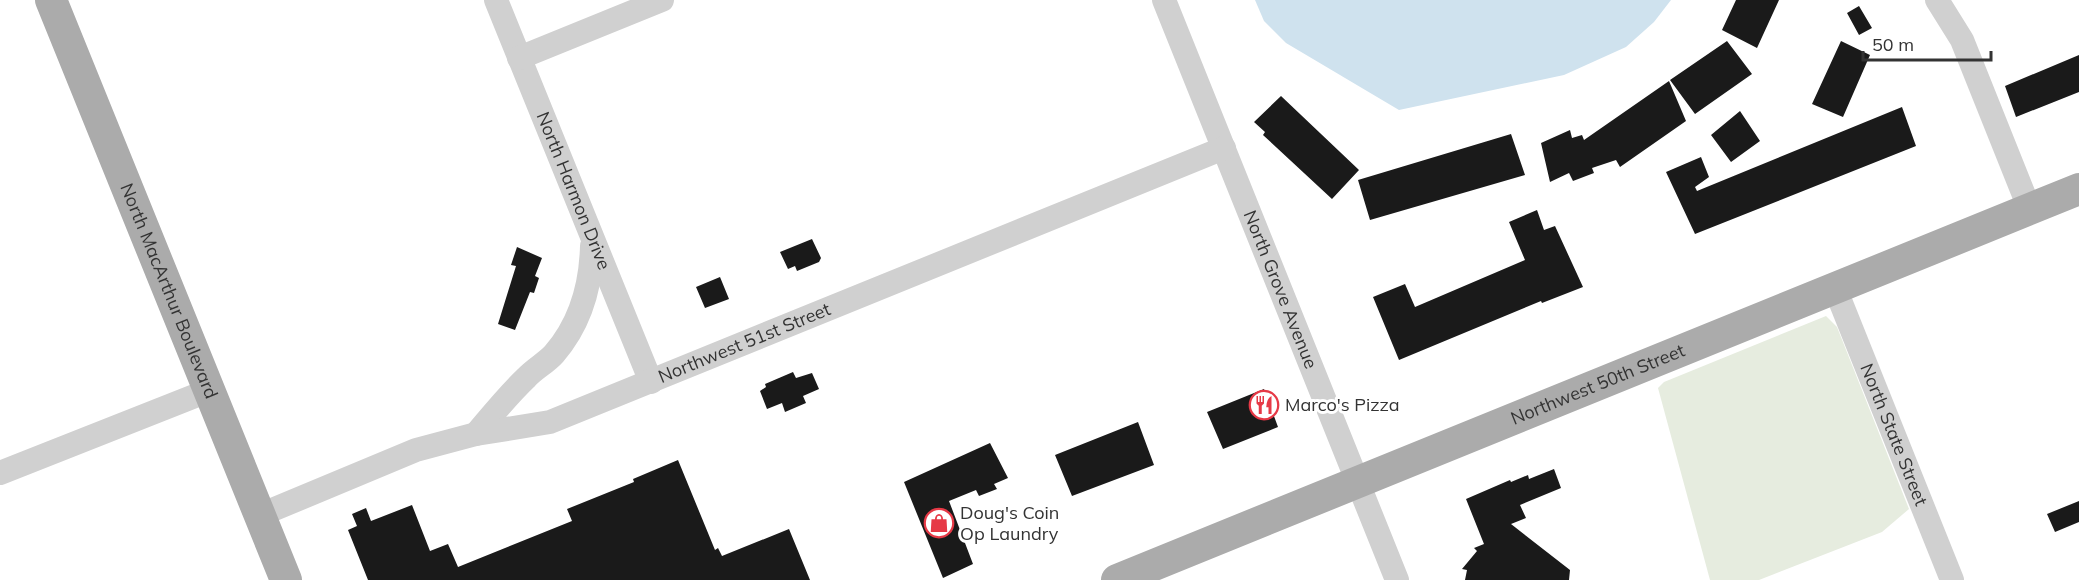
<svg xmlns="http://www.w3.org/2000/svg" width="2079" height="580" viewBox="0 0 2079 580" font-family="Mulish,sans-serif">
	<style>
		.green { fill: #e6ecdf }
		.water { fill: #cfe2ee }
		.building { fill: #1a1a1a }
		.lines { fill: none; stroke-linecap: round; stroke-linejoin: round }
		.minor { stroke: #d0d0d0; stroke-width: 24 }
		.major { stroke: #ababab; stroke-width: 32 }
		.labels { text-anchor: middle; stroke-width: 6; stroke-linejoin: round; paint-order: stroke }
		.street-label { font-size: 18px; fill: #333; stroke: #fff }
		.poi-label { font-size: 18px; fill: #333; stroke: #fff; text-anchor: start }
	</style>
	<rect width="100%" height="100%" fill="#fff"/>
	<!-- green -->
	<path class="green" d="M1826 316 1837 327 1909 509 1882 532 1759 580H1710L1658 388 1664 382Z"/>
	<!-- water -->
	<path class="water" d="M1255 0H1671L1654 22 1626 47 1564 75 1399 110 1286 43 1264 21Z"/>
	<!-- building -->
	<path class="building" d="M1736 0H1779L1757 48 1722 30Z
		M1859 6 1872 28 1859 35 1847 13Z
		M1727 41 1752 74 1695 114 1670 80Z
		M1841 41 1870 55 1843 117 1812 104Z
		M2079 55V92L2016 117 2005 86Z
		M1669 81 1686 121 1620 167 1616 160 1592 168 1594 173 1573 181 1569 173 1550 182 1541 143 1570 130 1572 138 1582 135 1584 140Z
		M1281 96 1359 170 1332 199 1263 135 1265 132 1254 122Z
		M1902 107 1916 146 1695 234 1666 172 1701 157 1709 177 1695 187 1697 191Z
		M1740 111 1760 141 1731 162 1711 135Z
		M1511 134 1525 175 1370 220 1358 180Z
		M1537 210 1544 230 1555 226 1583 287 1542 303 1541 301 1399 360 1373 297 1405 284 1415 307 1525 260 1509 222Z
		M812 239 821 258 819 262 797 271 795 266 788 269 780 252Z
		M517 247 542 258 535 276 539 278 534 293 530 292 515 330 498 324 516 266 511 265Z
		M720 277 729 299 705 308 696 287Z
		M793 372 796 378 812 373 819 389 803 396 806 403 785 412 782 403 767 409 760 391 766 387 765 384Z
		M1264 389 1278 427 1223 449 1207 412Z
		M1138 422 1154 465 1072 496 1055 455Z
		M990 443 1008 478 994 484 997 489 979 496 976 490 949 501 973 564 943 578 904 482Z
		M678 460 715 550 718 548 722 556 789 529 810 580H368L348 530 357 526 352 514 366 508 371 521 412 505 430 551 448 544 458 567 572 521 567 509 634 482 633 479Z
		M1554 469 1561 488 1520 505 1526 518 1511 524 1570 570 1569 580H1465L1467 570 1462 569 1477 551 1474 548 1484 544 1466 499 1510 480 1511 482 1528 475 1529 479Z
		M2079 501V522L2055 532 2047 514Z"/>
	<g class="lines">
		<!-- minor -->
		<g class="minor">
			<path id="s1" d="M496 0 651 382"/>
			<path id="s2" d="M1164 0 1397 580"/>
			<path d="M1937 0 1962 40 2030 210"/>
			<path d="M519 58 662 0"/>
			<path id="s3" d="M1835 288 1952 580"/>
			<path d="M476 434C492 415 508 395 526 378 534 369 546 363 554 354 580 324 591 285 592 246"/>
			<path d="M0 473 210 390"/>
			<path id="s4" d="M260 515 416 450 476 434 550 422 1224 148"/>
		</g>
		<!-- major -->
		<g class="major">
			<path id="s5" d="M51 0 286 580"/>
			<path id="s6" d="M1117 580 2079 189"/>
		</g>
	</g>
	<!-- icons -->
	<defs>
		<g id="restaurant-ring" transform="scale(1.5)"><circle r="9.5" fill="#fff" stroke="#e63946" stroke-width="1.5"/><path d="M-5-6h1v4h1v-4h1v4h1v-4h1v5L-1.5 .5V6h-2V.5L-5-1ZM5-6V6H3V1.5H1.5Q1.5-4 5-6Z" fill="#e63946"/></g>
		<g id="shop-ring" transform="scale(1.5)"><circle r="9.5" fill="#fff" stroke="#e63946" stroke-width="1.5"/><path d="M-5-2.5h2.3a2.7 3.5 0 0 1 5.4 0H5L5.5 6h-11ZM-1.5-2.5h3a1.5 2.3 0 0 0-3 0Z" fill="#e63946"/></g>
	</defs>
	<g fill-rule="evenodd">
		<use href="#restaurant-ring" x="1264" y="405"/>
		<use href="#shop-ring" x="939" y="523"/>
	</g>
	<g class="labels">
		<!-- street labels -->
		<g class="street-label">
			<text dy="6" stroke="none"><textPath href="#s1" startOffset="206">North Harmon Drive</textPath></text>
			<text dy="6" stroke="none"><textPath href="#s5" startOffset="314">North MacArthur Boulevard</textPath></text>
			<text dy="6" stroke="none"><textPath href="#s2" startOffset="312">North Grove Avenue</textPath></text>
			<text dy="6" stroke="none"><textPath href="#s4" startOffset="516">Northwest 51st Street</textPath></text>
			<text dy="6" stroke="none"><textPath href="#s6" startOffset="519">Northwest 50th Street</textPath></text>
			<text dy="6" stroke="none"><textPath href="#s3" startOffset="158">North State Street</textPath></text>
		</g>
		<!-- poi labels -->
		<g class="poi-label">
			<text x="1285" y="411">Marco's Pizza</text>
			<text x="960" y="519">Doug's Coin<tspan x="960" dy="21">Op Laundry</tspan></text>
		</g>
	</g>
	<!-- scale -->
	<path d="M1863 51v9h128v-9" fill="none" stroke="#333333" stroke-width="3"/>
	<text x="1872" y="51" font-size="18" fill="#333333" stroke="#ffffff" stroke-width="4.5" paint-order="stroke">50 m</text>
</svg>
